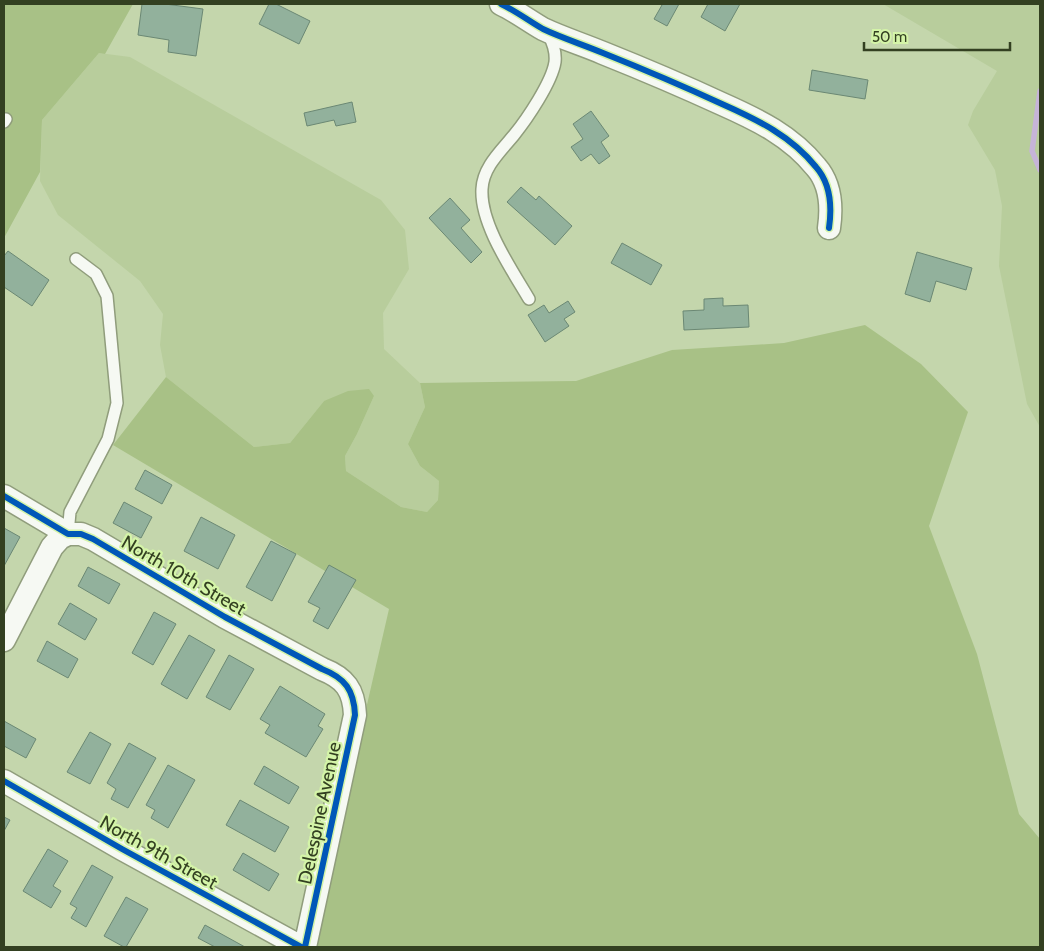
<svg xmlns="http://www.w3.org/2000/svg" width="1044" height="951" viewBox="0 0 1044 951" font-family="Cabin,sans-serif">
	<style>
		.green { fill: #b8cd9c }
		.forest { fill: #a8c186 }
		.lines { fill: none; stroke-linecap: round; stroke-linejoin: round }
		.stream { stroke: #c6b4d8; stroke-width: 5.5 }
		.building { fill: #92b19c; stroke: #6b8874 }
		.service-casing { stroke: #909d7c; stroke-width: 14 }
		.minor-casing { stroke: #909d7c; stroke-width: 25 }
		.service { stroke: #f6f9f3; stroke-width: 11 }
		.minor { stroke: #f6f9f3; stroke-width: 22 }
		.cycleway-casing { stroke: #d4f4a8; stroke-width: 9 }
		.cycleway { stroke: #0057b8; stroke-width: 6 }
		.labels { text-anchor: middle; stroke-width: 4.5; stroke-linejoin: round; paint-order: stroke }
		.street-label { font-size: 19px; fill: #334021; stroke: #d4f4a8 }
	</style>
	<rect width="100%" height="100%" fill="#c4d6ac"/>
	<!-- green -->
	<path class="green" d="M883 4H1040V427L1027 404 999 266 1002 206 995 170 968 125 973 111 997 71Z
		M99 53 130 57 381 200 405 230 409 269 383 313 384 349 420 383 425 407 408 444 420 466 439 481 438 500 427 512 401 507 346 471 345 456 357 434 374 396 324 401 290 443 254 447 166 377 160 345 163 314 140 281 58 215 40 181 42 120Z"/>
	<!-- forest -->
	<path class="forest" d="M4 4H133L105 54 99 53 42 120 40 172 4 238Z
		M865 325 921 364 968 412 929 526 977 654 1019 814 1040 839V947H319L317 945 366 718V709L389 609 113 445 166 377 254 447 290 443 324 401 348 391 369 389 374 396 357 434 345 456 346 471 401 507 427 512 438 500 439 481 420 466 408 444 425 407 420 383 576 381 672 350 784 343Z"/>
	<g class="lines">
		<!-- stream -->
		<path class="stream" d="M1040 91 1032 151 1040 170"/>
	</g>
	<!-- building -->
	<path class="building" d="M142 4H165L203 9 196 56 168 52 169 40 138 35Z
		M269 4H276L310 21 299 44 259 24Z
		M659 4H679L667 26 654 19 662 5Z
		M708 4H740L725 31 701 17Z
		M812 70 868 80 865 99 809 90Z
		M352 102 356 122 336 126 334 120 307 126 304 113Z
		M591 111 609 136 601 142 610 156 599 164 591 154 581 161 571 147 583 139 573 124Z
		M521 187 536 200 539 196 572 226 555 245 507 202Z
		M450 198 470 220 461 228 482 252 471 263 429 218Z
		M622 243 662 265 651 285 611 263Z
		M8 251 49 280 32 306 4 287V256Z
		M917 252 972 268 966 290 936 281 930 302 905 294Z
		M723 298V306L748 305 749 327 684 330 683 311 704 310V299Z
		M568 301 575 312 564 319 569 326 545 342 528 315 544 305 549 313Z
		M145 470 172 485 162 504 135 489Z
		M124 502 152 517 141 538 113 523Z
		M201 517 235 535 218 569 184 551Z
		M4 528 20 537 4 566Z
		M271 541 296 554 272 601 246 587Z
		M329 565 356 580 328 629 313 621 320 608 308 602Z
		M88 567 120 584 109 604 78 586Z
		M70 603 97 619 85 640 58 624Z
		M154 612 176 624 153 665 132 653Z
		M189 635 215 650 187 699 161 684Z
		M47 641 78 659 68 678 37 661Z
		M229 655 254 669 230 710 206 697Z
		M280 686 325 714 318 726 323 729 306 757 265 733 270 725 260 719Z
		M4 721 36 739 26 758 4 746Z
		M90 732 111 744 90 784 67 772Z
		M129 743 156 758 128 808 111 799 116 789 107 783Z
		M168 765 195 780 168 828 151 818 155 810 146 805Z
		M264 766 299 787 289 804 254 784Z
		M240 800 289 827 275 852 226 825Z
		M4 817 10 820 4 831Z
		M48 849 68 861 53 886 61 891 51 908 23 891Z
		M243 853 279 874 269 891 233 870Z
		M92 865 113 877 86 927 71 918 77 908 70 904Z
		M126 897 148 909 126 947H124L104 936Z
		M205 925 245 947H215L198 938Z"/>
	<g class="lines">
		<!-- service casing -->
		<g class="service-casing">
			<path id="service" d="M4 122 6 119
				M529 299C512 270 480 224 482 189 483 167 501 151 514 135 527 119 552 82 555 62 556 53 553 41 547 33
				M68 534 70 512 108 439 117 403 107 296 96 274 76 259"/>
		</g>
		<!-- minor casing -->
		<g class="minor-casing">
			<path id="minor" d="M501 4C516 11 529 21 543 29 562 38 584 45 603 53 643 69 683 86 722 104 758 120 791 136 816 167 831 184 832 207 829 228
				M4 496 68 534H81L93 539 225 617 322 669C345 678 354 690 355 715L305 947
				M4 640 52 547 60 538 68 534
				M4 781 122 849 301 947"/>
		</g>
		<!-- service -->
		<use href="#service" class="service"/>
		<!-- minor -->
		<use href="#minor" class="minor"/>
		<!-- cycleway casing -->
		<g class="cycleway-casing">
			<path id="cycleway" d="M501 4C516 11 529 21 543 29 562 38 584 45 603 53 643 69 683 86 722 104 758 120 791 136 816 167 831 184 832 207 829 228
				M4 496 68 534H81L93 539 225 617 322 669C345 678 354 690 355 715L305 947
				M4 781 122 849 301 947"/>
		</g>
		<!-- cycleway -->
		<use href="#cycleway" class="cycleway"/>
	</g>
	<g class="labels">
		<!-- street labels -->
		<g class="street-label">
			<text transform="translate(184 575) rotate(30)" y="7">North 10th Street</text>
			<text transform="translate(319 813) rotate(-78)" y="7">Delespine Avenue</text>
			<text transform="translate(159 852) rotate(29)" y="7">North 9th Street</text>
		</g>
	</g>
	<!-- border -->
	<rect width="1044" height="951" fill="none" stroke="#334021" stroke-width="10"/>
	<!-- scale -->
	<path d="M864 42v8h146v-8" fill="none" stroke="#334021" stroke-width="2.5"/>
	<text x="872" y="42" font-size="15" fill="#334021" stroke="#d4f4a8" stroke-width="4" paint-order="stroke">50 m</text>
</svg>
